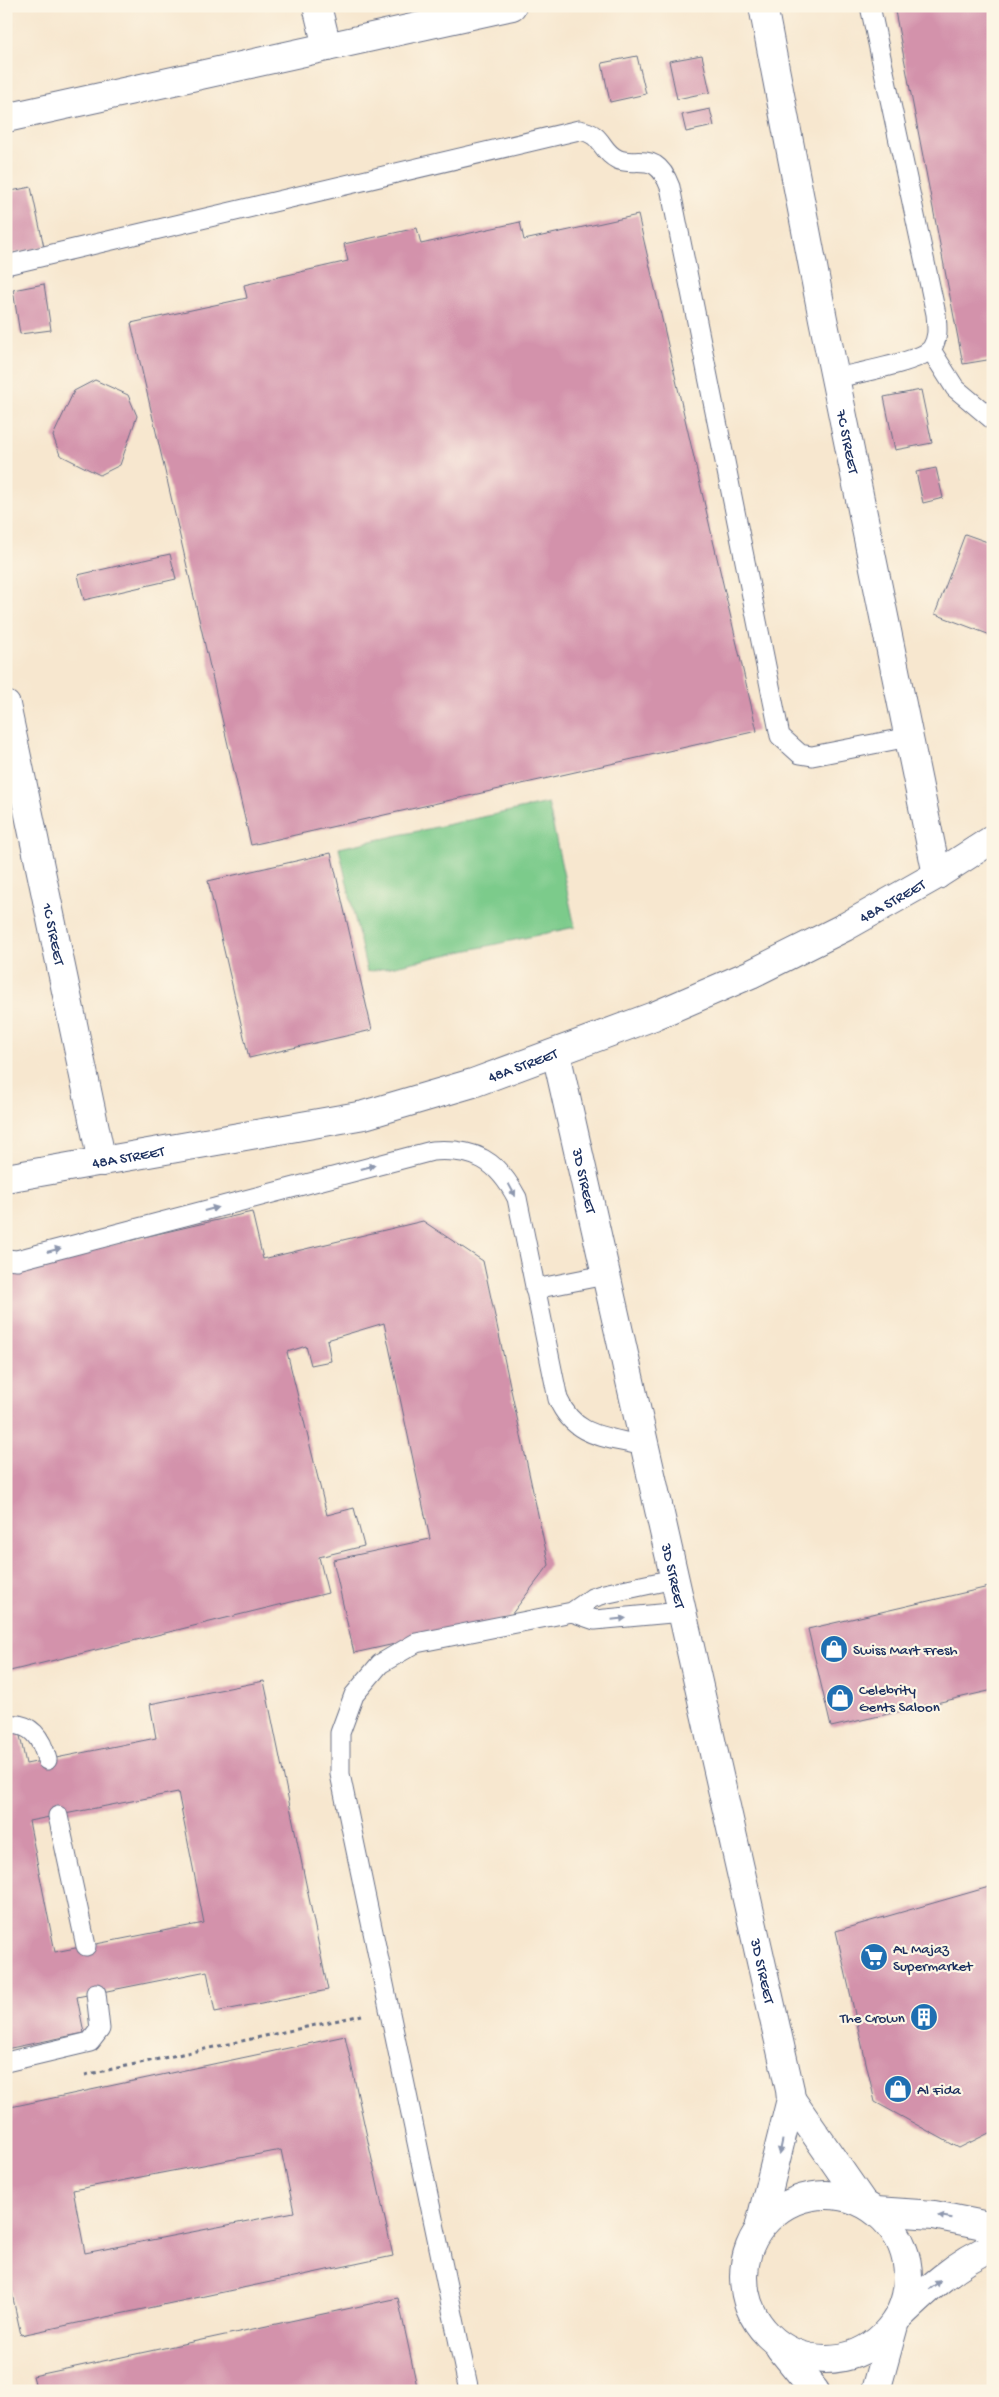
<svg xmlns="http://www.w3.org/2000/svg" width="999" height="2397" viewBox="0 0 999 2397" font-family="'Gochi Hand',sans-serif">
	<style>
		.green { fill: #7ccb8b; stroke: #4c7d74 }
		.building { fill: #d392ab; fill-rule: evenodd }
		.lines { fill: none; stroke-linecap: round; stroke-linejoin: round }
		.lane-casing { stroke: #686f86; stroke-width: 21 }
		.street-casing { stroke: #686f86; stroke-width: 30 }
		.path { stroke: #686f86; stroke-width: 3; stroke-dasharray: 4 4; stroke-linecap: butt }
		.lane { stroke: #fff; stroke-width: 19 }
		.street { stroke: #fff; stroke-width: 28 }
		.oneway { fill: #8d97ae }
		.labels { text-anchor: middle; stroke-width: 4.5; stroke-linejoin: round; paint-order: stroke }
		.street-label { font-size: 15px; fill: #1b2f5e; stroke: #fcf5e5 }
		.poi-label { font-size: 15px; fill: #1b2f5e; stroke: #fcf5e5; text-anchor: start }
	</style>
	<rect width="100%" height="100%" fill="#fcf5e5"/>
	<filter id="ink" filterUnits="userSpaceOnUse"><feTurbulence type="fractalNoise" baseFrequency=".02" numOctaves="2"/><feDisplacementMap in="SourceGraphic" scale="10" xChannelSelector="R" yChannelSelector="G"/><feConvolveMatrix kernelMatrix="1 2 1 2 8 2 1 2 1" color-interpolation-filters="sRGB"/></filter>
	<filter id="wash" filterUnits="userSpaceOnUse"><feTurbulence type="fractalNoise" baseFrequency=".0096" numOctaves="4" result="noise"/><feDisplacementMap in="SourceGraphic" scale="20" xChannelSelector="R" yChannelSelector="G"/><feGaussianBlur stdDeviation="1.12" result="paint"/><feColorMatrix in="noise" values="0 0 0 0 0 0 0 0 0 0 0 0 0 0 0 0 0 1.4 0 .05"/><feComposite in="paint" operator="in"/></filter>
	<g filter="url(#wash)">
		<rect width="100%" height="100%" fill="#f7e7cf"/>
		<!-- green -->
		<path class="green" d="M548 803 575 927 367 972 339 848Z"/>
		<g id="blocks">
			<!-- building -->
			<path class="building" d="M894 6H993V359L963 364Z
				M702 55 710 92 677 99 669 61Z
				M637 56 646 94 610 102 602 63Z
				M710 109 714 126 686 132 682 115Z
				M31 187 44 247 6 255V192Z
				M638 215 757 731 251 845 131 323 247 298 244 285 348 261 344 244 417 228 421 244 520 222 524 240Z
				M44 284 51 330 20 334 13 290Z
				M95 380 128 395 137 416 120 465 100 475 60 455 53 436 74 391Z
				M921 390 932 443 895 450 884 397Z
				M936 468 943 498 923 503 916 472Z
				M965 534 993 544V636L935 614Z
				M170 554 176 579 84 600 78 575Z
				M331 853 372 1030 249 1058 208 881Z
				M252 1212 263 1259 423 1221 483 1261 549 1565 508 1619 354 1653 333 1560 430 1539 384 1323 327 1340 331 1361 311 1365 306 1346 287 1352 327 1515 354 1508 364 1546 319 1557 328 1593 6 1672V1269Z
				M993 1586V1690L831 1727 808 1629Z
				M264 1681 328 1990 215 2012 207 1971 77 1997 84 2033 6 2049V1734L19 1731 26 1764 156 1738 150 1704ZM178 1792 204 1923 55 1952 29 1821Z
				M989 1887 993 1900V2131L959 2148 875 2102 836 1931Z
				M345 2036 393 2256 21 2335 6 2266V2108ZM281 2150 294 2212 85 2253 73 2190Z
				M398 2298 418 2391H37L33 2376Z"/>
		</g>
	</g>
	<g filter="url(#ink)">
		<use href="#blocks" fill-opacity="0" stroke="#686f86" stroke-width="1"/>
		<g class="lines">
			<!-- lane casing -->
			<g class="lane-casing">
				<path id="lane" d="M6 265 579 130C604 134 599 150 617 159 629 165 643 158 655 165 663 170 667 179 670 187L780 736 800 754 812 756 909 737
					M931 350 955 388 993 420
					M836 378C854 374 923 361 932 348 939 336 937 327 936 314L870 6
					M6 1259 17 1260 432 1151C475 1148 497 1160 517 1198L558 1399C575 1438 605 1436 643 1446
					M535 1289 605 1275
					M572 1612 595 1620 682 1612
					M6 1725C31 1721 42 1739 47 1760
					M58 1816 86 1946
					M6 2062 90 2042 100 2029 96 1993
					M469 2391 340 1774V1733L354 1695 380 1664 416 1643 572 1612 592 1598 604 1594 674 1579"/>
			</g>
			<!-- street casing -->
			<g class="street-casing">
				<g id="street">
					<path d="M317 6 327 47"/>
					<path id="s1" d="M763 6 823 319 937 875"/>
					<path d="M6 118 512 6"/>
					<path id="s2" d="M6 705 102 1162"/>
					<path id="s3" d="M556 1053 790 2090 791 2099 760 2224"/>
					<path id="s4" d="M6 1178 364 1115 473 1083 654 1016 751 974 845 927 937 875 993 839"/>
					<path d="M791 2099 863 2203"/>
					<circle cx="826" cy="2277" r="82"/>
					<path d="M876 2211 934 2215 993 2227"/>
					<path d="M900 2316C927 2290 957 2262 993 2247"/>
					<path d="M780 2348 815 2391"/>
					<path d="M876 2391 894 2325"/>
				</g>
			</g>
			<!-- path -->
			<path class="path" d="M85 2075 362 2015"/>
			<!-- lane -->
			<use href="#lane" class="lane"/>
			<!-- street -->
			<use href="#street" class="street"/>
		</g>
		<!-- one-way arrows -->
		<defs><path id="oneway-solid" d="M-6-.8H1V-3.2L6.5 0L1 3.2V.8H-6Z" transform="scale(1.25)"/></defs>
		<g class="oneway">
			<use href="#oneway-solid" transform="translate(368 1167) rotate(-15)"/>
			<use href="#oneway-solid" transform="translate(512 1190) rotate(62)"/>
			<use href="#oneway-solid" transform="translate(211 1209) rotate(-15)"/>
			<use href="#oneway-solid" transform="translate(54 1250) rotate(-15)"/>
			<use href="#oneway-solid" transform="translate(619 1619) rotate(-6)"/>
			<use href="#oneway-solid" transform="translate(781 2147) rotate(102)"/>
			<use href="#oneway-solid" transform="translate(945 2217) rotate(-171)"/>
			<use href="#oneway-solid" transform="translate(935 2285) rotate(-37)"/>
		</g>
	</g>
	<!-- icons -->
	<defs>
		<g id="shop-disc" transform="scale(1.4375)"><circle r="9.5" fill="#1f6fb2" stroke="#fcf5e5"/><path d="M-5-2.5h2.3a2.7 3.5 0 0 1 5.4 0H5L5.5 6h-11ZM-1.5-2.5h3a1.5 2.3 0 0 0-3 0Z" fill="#fff"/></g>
		<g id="supermarket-disc" transform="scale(1.4375)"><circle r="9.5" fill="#1f6fb2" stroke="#fcf5e5"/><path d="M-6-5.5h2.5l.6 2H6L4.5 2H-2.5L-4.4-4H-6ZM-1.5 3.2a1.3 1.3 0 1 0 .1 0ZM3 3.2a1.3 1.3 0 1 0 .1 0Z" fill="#fff"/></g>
		<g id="building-disc" transform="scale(1.4375)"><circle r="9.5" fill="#1f6fb2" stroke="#fcf5e5"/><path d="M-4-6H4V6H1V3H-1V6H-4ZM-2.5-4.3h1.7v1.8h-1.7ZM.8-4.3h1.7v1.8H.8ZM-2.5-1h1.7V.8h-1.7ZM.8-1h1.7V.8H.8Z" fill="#fff"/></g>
	</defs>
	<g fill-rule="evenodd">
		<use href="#shop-disc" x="834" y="1649"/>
		<use href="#shop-disc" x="840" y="1698"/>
		<use href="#supermarket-disc" x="874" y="1957"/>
		<use href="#building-disc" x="924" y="2017"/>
		<use href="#shop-disc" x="898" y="2089"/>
	</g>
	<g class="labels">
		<!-- street labels -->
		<g class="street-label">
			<text dy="5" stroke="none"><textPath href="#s1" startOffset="444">7C STREET</textPath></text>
			<text dy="5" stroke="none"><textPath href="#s4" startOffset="935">48A STREET</textPath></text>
			<text dy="5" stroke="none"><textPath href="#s2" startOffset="234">1C STREET</textPath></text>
			<text dy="5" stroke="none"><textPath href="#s4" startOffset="530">48A STREET</textPath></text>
			<text dy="5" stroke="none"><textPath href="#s4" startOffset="124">48A STREET</textPath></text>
			<text dy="5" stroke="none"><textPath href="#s3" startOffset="131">3D STREET</textPath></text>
			<text dy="5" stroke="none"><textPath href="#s3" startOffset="536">3D STREET</textPath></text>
			<text dy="5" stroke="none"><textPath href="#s3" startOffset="941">3D STREET</textPath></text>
		</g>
		<!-- poi labels -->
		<g class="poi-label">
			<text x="853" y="1654">Swiss Mart Fresh</text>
			<text x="859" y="1694">Celebrity<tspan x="859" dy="17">Gents Saloon</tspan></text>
			<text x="893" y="1953">AL Majaz<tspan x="893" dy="17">Supermarket</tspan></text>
			<text x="905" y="2022" text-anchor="end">The Crown</text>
			<text x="917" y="2094">Al Fida</text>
		</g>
	</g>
	<!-- margin -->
	<rect width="999" height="2397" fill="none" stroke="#fcf5e5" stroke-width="25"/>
</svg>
